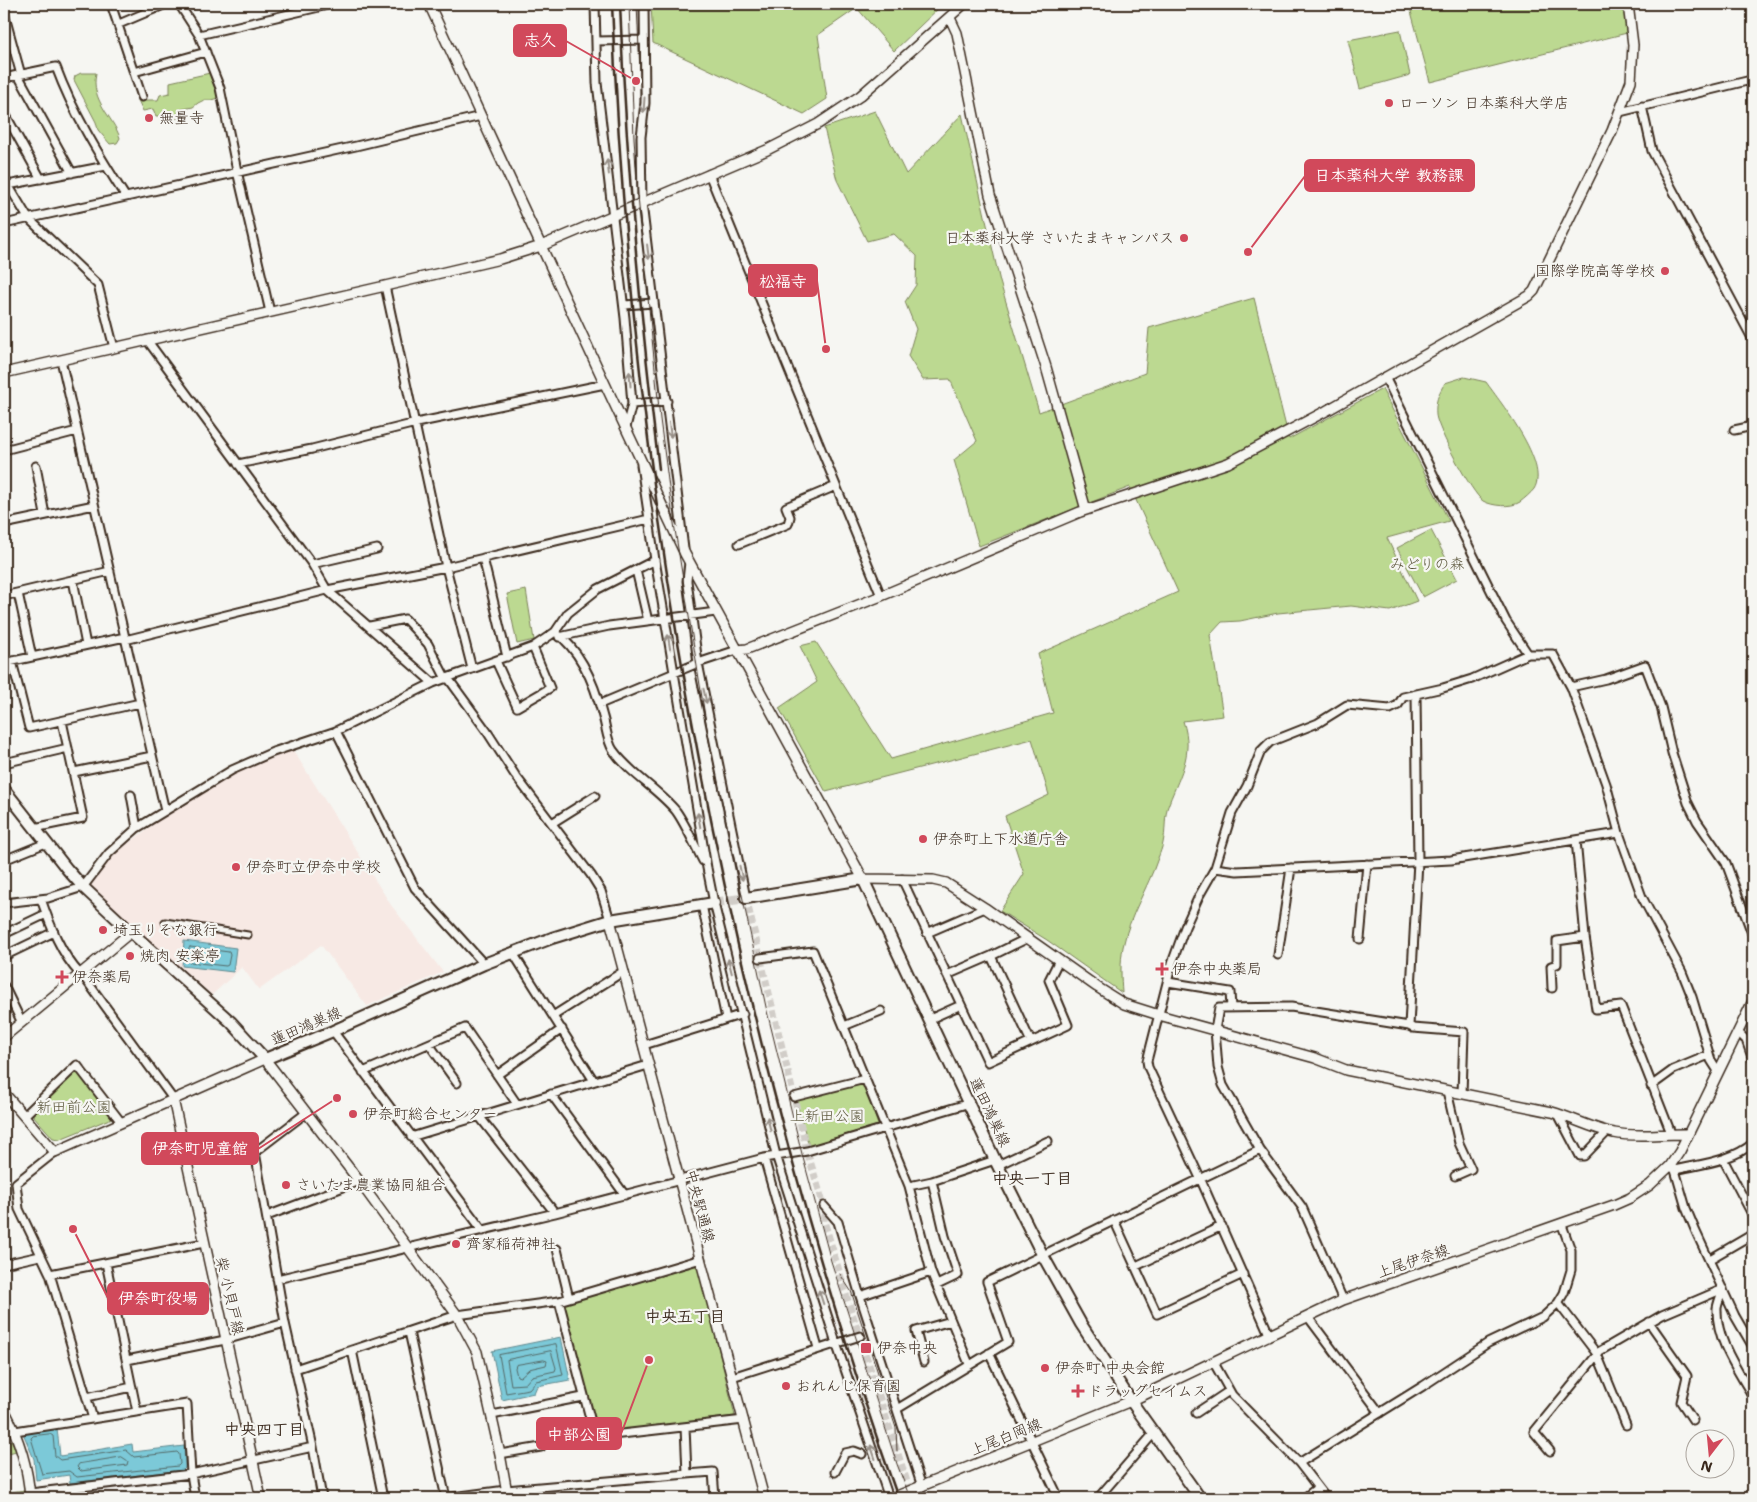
<svg xmlns="http://www.w3.org/2000/svg" width="1757" height="1502" viewBox="0 0 1757 1502" font-family="'Shantell Sans','Klee One',sans-serif">
	<style>
		.built { fill: #f7e9e4 }
		.green { fill: #bcd991; stroke: #7c8258 }
		.water { fill: #7bc9d8; stroke: #61898e }
		.lines { fill: none; stroke-linecap: round; stroke-linejoin: round }
		.shore { stroke: #556a68; stroke-width: 1 }
		.minor-tunnel { stroke: #d1cdc8; stroke-width: 7; stroke-dasharray: 7 3.5; stroke-linecap: butt }
		.secondary-tunnel { stroke: #d1cdc8; stroke-width: 10; stroke-dasharray: 10 5; stroke-linecap: butt }
		.pedestrian-casing { stroke: #3b2a1e; stroke-width: 9 }
		.minor-casing { stroke: #3b2a1e; stroke-width: 11 }
		.tertiary-casing { stroke: #3b2a1e; stroke-width: 12 }
		.secondary-casing { stroke: #3b2a1e; stroke-width: 14 }
		.pedestrian { stroke: #f6f6f2; stroke-width: 5 }
		.minor { stroke: #f6f6f2; stroke-width: 7 }
		.tertiary { stroke: #f6f6f2; stroke-width: 9 }
		.secondary { stroke: #f6f6f2; stroke-width: 10 }
		.tram { stroke: #3b2a1e; stroke-width: 1 }
		.rail { stroke: #3b2a1e; stroke-width: 2.5 }
		.oneway { stroke: #989088 }
		.poi-dot { fill: #d1495b; stroke: #f6f6f2; stroke-width: 2 }
		.labels { text-anchor: middle; stroke-width: 4.5; stroke-linejoin: round; paint-order: stroke }
		.poi-label { font-size: 15px; fill: #3b2a1e; stroke: #f6f6f2; text-anchor: start }
		.park-label { font-size: 15px; fill: #5b563b; stroke: #f6f6f2 }
		.street-label { font-size: 15px; fill: #3b2a1e; stroke: #f6f6f2 }
		.neighbourhood-label { font-size: 16px; font-weight: bold; fill: #3b2a1e; stroke: #f6f6f2 }
		.leader { fill: none; stroke: #d1495b; stroke-width: 2 }
		.callout-dot { fill: #d1495b; stroke: #f6f6f2; stroke-width: 2 }
		.callout { fill: #d1495b; stroke: #d1495b; stroke-width: 2 }
		.callout-label { font-size: 16px; text-anchor: middle; font-weight: bold; fill: #fff }
	</style>
	<rect width="100%" height="100%" fill="#f6f6f2"/>
	<filter id="ink" filterUnits="userSpaceOnUse"><feTurbulence type="fractalNoise" baseFrequency=".02" numOctaves="2"/><feDisplacementMap in="SourceGraphic" scale="10" xChannelSelector="R" yChannelSelector="G"/><feConvolveMatrix kernelMatrix="1 2 1 2 8 2 1 2 1" color-interpolation-filters="sRGB"/></filter>
	<g filter="url(#ink)">
		<!-- built -->
		<path class="built" d="M293 750 391 905 443 972 367 1006 321 945 259 990 242 967 212 995 92 889 91 882 117 852 183 802 237 772Z"/>
		<!-- green -->
		<path class="green" d="M651 4H943L894 51 857 8 818 35 827 99 804 114 653 43Z
			M1409 4H1626L1631 32 1430 82Z
			M1400 30 1410 75 1360 89 1348 40Z
			M81 73H96C90 101 113 116 120 138L117 143 110 144 98 130 96 122 74 80 75 76Z
			M210 73 218 98 211 100H204L198 103 193 107 179 110 178 118 165 121V116H156L153 109 143 111 138 100H158L160 95 170 93V82Z
			M875 111 906 174 962 114 1000 282 1039 412 1145 373 1149 328 1254 298 1289 439 1382 389 1449 521 1387 538 1417 601 1390 611 1351 606 1278 613 1240 621 1222 622 1210 635 1223 716 1183 721C1195 756 1178 777 1167 809 1164 820 1166 832 1163 843 1162 848 1160 853 1158 858 1148 888 1129 916 1123 947 1120 962 1121 978 1122 993L1047 940 1000 911 1024 874 1005 816 1049 795 1032 739 826 792 779 708 817 682 800 646 816 642 891 759 1053 713 1038 654 1178 592 1130 487 979 546 954 460 977 441 950 379 923 380 908 356 916 329 905 302 916 285 917 256 894 234 867 241 837 180 824 128Z
			M1464 377 1486 382C1501 403 1550 464 1534 489 1531 493 1524 499 1520 502 1511 508 1492 506 1483 501 1472 494 1437 428 1436 415 1435 402 1438 394 1445 383Z
			M1431 530 1457 579 1423 597 1397 548Z
			M526 590 534 640 517 644 507 594Z
			M76 1071H79L112 1115V1118L60 1139 53 1138 32 1114 33 1111Z
			M863 1082 878 1125 809 1146 796 1101Z
			M698 1265 735 1416 597 1434 563 1304Z
			M11 1440 16 1451 5 1454 4 1446Z
			M25 1490 27 1498H4V1493Z"/>
		<!-- water -->
		<path class="water" d="M184 941 236 948 233 972 182 966Z
			M561 1337 570 1380 537 1386 534 1393 502 1400 492 1351Z
			M57 1428 60 1456 132 1444 133 1452 184 1446 185 1468 183 1470 70 1483 69 1475 36 1480 34 1459 23 1433Z"/>
		<g class="lines">
			<!-- shore -->
			<path class="shore" d="M190 947 229 952 230 955 228 965 226 966 189 962C186 959 187 950 190 947Z
				M556 1344 563 1375 536 1381 529 1389 506 1393 499 1355Z
				M551 1351 556 1368 555 1371 532 1376 525 1384 511 1385 507 1360Z
				M544 1360 547 1361 546 1365 529 1369 520 1377 517 1376 515 1368 516 1365Z
				M50 1434 53 1436 55 1456 60 1460 126 1450 134 1457 177 1452 179 1454 180 1464 178 1466 77 1477 69 1471 42 1474 31 1438 33 1436Z
				M122 1457 128 1461 127 1465 81 1471 77 1467 79 1464Z"/>
			<!-- minor-tunnel -->
			<path class="minor-tunnel" d="M746 898 807 1151 824 1206V1221L846 1294 910 1491"/>
			<!-- secondary-tunnel -->
			<path class="secondary-tunnel" d="M714 903 746 898"/>
			<!-- pedestrian casing -->
			<g class="pedestrian-casing">
				<path id="pedestrian" d="M165 922 248 935"/>
			</g>
			<!-- minor casing -->
			<g class="minor-casing">
				<path id="minor" d="M111 4 142 97
					M179 4 199 35 220 88 237 171 270 312
					M595 4 597 83 625 318 632 404 626 427
					M644 4 645 103 641 137 642 203 684 549
					M4 13 21 75
					M119 24 166 4
					M199 35 332 4
					M596 41 644 40
					M134 72 206 52
					M18 75 72 173
					M4 78 56 67C73 113 99 155 125 196
					M1642 106 1652 151 1753 340
					M4 112 41 179
					M1620 112 1751 80 1753 105
					M709 174 881 596
					M4 178 28 218 98 285 114 348
					M8 185 106 166
					M4 224 356 146 481 116
					M385 286 446 567 472 669
					M624 305 654 303
					M147 340 312 564 327 590 433 683
					M61 360 165 811
					M1385 377 1506 621 1528 654
					M632 404 667 401
					M1734 430 1753 426
					M4 450 77 431
					M238 464 312 449 416 423 605 384
					M641 465 655 560 707 868 714 903 776 1155 836 1343 889 1498
					M36 466 45 515
					M4 524 94 505
					M739 544 788 524 790 517 786 507 836 486
					M483 558 507 657
					M689 562 687 581 698 663 746 898
					M312 564 377 549
					M636 570 648 621
					M73 580 86 645
					M18 593 32 657
					M4 596 110 571
					M370 626 405 619 428 644 446 679
					M555 632C582 651 595 685 603 717 606 726 607 741 613 750 630 774 658 789 676 811 686 825 695 846 703 861
					M559 637 609 626 716 612
					M125 640 327 590 446 567 649 519
					M12 661 29 728 140 703
					M496 661 517 707 550 688 533 647
					M4 663 125 637
					M448 678 486 730 515 775 591 875 601 891 610 920
					M1571 687 1606 679 1645 665 1661 707 1672 753 1688 803 1697 821 1726 863 1753 936
					M1416 694 1418 861 1409 1026 1413 1028 1464 1032 1462 1094
					M600 704 698 663 737 650
					M336 731 415 888 484 964
					M4 763 68 748
					M74 772 152 756
					M131 795 137 828
					M552 823 595 796
					M34 828 83 818 62 721
					M1576 840 1585 937 1596 1009 1621 1006 1671 1133
					M4 860 46 843
					M1215 868 1237 871 1451 860 1619 833
					M902 879 988 1062 1068 1025 1049 980 1059 960
					M41 899C50 925 61 954 80 974
					M4 903 48 898 83 887 109 853 137 828 232 770 273 752 336 731 433 683 533 647 555 632 568 613 598 589 655 560
					M702 905 726 1019
					M927 933 985 908
					M4 934 46 914
					M1360 939 1367 864
					M513 953 594 1081
					M1278 955 1291 868
					M4 956 54 932
					M991 956 1031 1042
					M760 958 813 951 909 1186 931 1272 969 1364
					M81 973 173 1099
					M947 975 991 956 1028 938
					M1168 982 1230 992 1231 1008
					M4 986 21 1021
					M1552 988 1551 966 1557 964V941L1585 937
					M553 1016 624 971
					M930 1019 961 1005
					M844 1026 881 1011
					M333 1031 483 1231
					M1738 1032 1746 1040 1753 1060
					M429 1044 457 1083
					M644 1045 743 1014
					M363 1072 465 1028 517 1104
					M497 1075 562 1029
					M1651 1086 1673 1070 1709 1055
					M1447 1091 1459 1143 1471 1169 1455 1176
					M551 1094 625 1195
					M794 1097 865 1079
					M306 1113 255 1152 285 1323 313 1447 322 1498
					M1558 1114 1580 1156H1584L1607 1132
					M24 1116 77 1065 121 1122
					M479 1116 555 1213
					M411 1137 648 1065
					M55 1152 16 1183 19 1209 50 1274 204 1243
					M764 1158 818 1348
					M1723 1159 1753 1216
					M998 1165 1048 1141
					M1670 1166 1675 1170 1686 1208 1696 1232 1735 1316 1753 1347
					M1675 1170C1700 1164 1733 1161 1753 1143
					M932 1181 945 1236 958 1275 937 1285
					M909 1186 932 1181 995 1160
					M824 1206 838 1222 860 1296 922 1487
					M267 1216 359 1181
					M1114 1220 1157 1314 1243 1274
					M557 1249 569 1298
					M1710 1259 1753 1234
					M106 1263 137 1412
					M4 1264 40 1256
					M1136 1266 1222 1226
					M50 1274 93 1419
					M277 1279 555 1213 764 1158 807 1151 970 1103
					M1723 1289C1721 1295 1718 1302 1717 1308 1716 1340 1737 1369 1752 1395
					M860 1296 931 1272
					M1343 1300 1302 1207 1260 1150 1223 1085 1218 1067 1215 1030 1219 1008 1291 1007 1409 1026
					M559 1301 595 1437 744 1420
					M1558 1303 1597 1354 1626 1425
					M1308 1317 1380 1413
					M1649 1322 1687 1376 1681 1402 1693 1420
					M409 1332 446 1498
					M1269 1334 1200 1178 1148 1067 1147 1061 1172 963 1185 927 1199 896 1215 868 1232 813 1247 786 1261 751 1270 742 1318 723 1347 705 1390 709 1398 705 1403 697 1443 688 1472 679 1528 654H1553L1571 687 1606 784 1619 833 1642 897 1682 972 1692 997 1711 1060 1718 1071
					M352 1350 383 1498
					M989 1353 1059 1498
					M127 1360 225 1340 285 1323
					M924 1362 916 1331 951 1321
					M1214 1363 1232 1395 1299 1463 1326 1498
					M295 1369 457 1315 559 1301 701 1259
					M732 1377 860 1336
					M87 1397 132 1387
					M897 1409 1008 1342 987 1282 1260 1150
					M1196 1413 1229 1391
					M492 1415 583 1397
					M15 1431 187 1404 191 1474 195 1498
					M1550 1451 1534 1432 1600 1351 1662 1315 1723 1289
					M500 1454 541 1447
					M1299 1463 1423 1386 1488 1343 1543 1317 1558 1303 1564 1293 1571 1270V1250L1562 1225
					M835 1472 845 1453 854 1451 862 1454
					M687 1474 713 1472 715 1498
					M30 1493 191 1474 313 1447
					M445 1498 506 1490 687 1474 685 1427
					M1098 1498 1154 1433
					M1304 1498 1317 1488"/>
			</g>
			<!-- tertiary casing -->
			<g class="tertiary-casing">
				<path id="tertiary" d="M429 4 605 384 685 554 863 879 933 880 946 883 985 908 1097 987 1124 1004 1159 1015 1315 1058 1346 1070 1552 1112C1573 1118 1593 1129 1614 1133 1637 1138 1664 1133 1688 1134
					M950 18 957 33 990 195 1046 367 1086 510
					M4 373 385 286 500 259 541 246 767 150 818 124 860 96 964 4
					M737 650 747 649 881 596 1080 512 1228 463 1326 411 1529 296 1534 291 1612 131 1631 81 1633 45 1628 4
					M610 920 764 1498
					M4 1037 131 932
					M4 1093 55 1152 265 1059 359 1181 457 1315 477 1352 500 1454 508 1498
					M173 1099 261 1498
					M4 1409C19 1438 28 1465 30 1498
					M892 1498 1131 1401 1343 1300 1614 1205 1630 1198 1650 1185 1670 1166 1680 1151 1753 1001"/>
			</g>
			<!-- secondary casing -->
			<g class="secondary-casing">
				<path id="secondary" d="M4 789 67 869 83 887 131 932 231 1022 265 1059 333 1031 484 964 552 938 610 920 714 903
					M746 898 863 879 995 1160 1042 1254 1081 1324 1131 1401 1200 1498"/>
			</g>
			<!-- pedestrian -->
			<use href="#pedestrian" class="pedestrian"/>
			<!-- minor -->
			<use href="#minor" class="minor"/>
			<!-- tertiary -->
			<use href="#tertiary" class="tertiary"/>
			<!-- secondary -->
			<use href="#secondary" class="secondary"/>
			<!-- tram -->
			<path class="tram" d="M629 4 634 138 638 197 660 419 672 511 709 741 766 1007 802 1154 831 1261 897 1464 910 1498
				M637 4 641 95 639 116
				M840 1274 851 1291 896 1428 897 1451"/>
			<!-- rail -->
			<path class="rail" d="M612 4C625 344 674 682 754 1013 794 1177 841 1339 898 1498
				M620 4C626 159 640 315 659 469"/>
		</g>
		<!-- one-way arrows -->
		<defs><path id="oneway-shaft" d="M-6 0H5M1.5-3L5.5 0L1.5 3" fill="none" stroke-width="1.6" stroke-linecap="round" stroke-linejoin="round" transform="scale(1.25)"/></defs>
		<g class="oneway">
			<use href="#oneway-shaft" transform="translate(644 105) rotate(94)"/>
			<use href="#oneway-shaft" transform="translate(608 167) rotate(-97)"/>
			<use href="#oneway-shaft" transform="translate(648 252) rotate(83)"/>
			<use href="#oneway-shaft" transform="translate(630 379) rotate(-94)"/>
			<use href="#oneway-shaft" transform="translate(670 430) rotate(83)"/>
			<use href="#oneway-shaft" transform="translate(669 642) rotate(-99)"/>
			<use href="#oneway-shaft" transform="translate(705 696) rotate(78)"/>
			<use href="#oneway-shaft" transform="translate(699 820) rotate(-100)"/>
			<use href="#oneway-shaft" transform="translate(741 873) rotate(78)"/>
			<use href="#oneway-shaft" transform="translate(730 966) rotate(-104)"/>
			<use href="#oneway-shaft" transform="translate(769 1124) rotate(-103)"/>
			<use href="#oneway-shaft" transform="translate(821 1297) rotate(-108)"/>
			<use href="#oneway-shaft" transform="translate(873 1452) rotate(-109)"/>
		</g>
	</g>
	<!-- markers -->
	<g class="poi-dot">
		<circle cx="1389" cy="103" r="5"/>
		<circle cx="149" cy="118" r="5"/>
		<circle cx="1184" cy="238" r="5"/>
		<circle cx="1665" cy="271" r="5"/>
		<circle cx="923" cy="839" r="5"/>
		<circle cx="236" cy="867" r="5"/>
		<circle cx="103" cy="930" r="5"/>
		<circle cx="130" cy="956" r="5"/>
		<path d="M1159.5 961.5h5v5h5v5h-5v5h-5v-5h-5v-5h5z"/>
		<path d="M59.5 969.5h5v5h5v5h-5v5h-5v-5h-5v-5h5z"/>
		<circle cx="353" cy="1114" r="5"/>
		<circle cx="286" cy="1185" r="5"/>
		<circle cx="456" cy="1244" r="5"/>
		<rect x="860" y="1342" width="12" height="12" rx="2.5"/>
		<circle cx="1045" cy="1368" r="5"/>
		<circle cx="786" cy="1386" r="5"/>
		<path d="M1075.5 1383.5h5v5h5v5h-5v5h-5v-5h-5v-5h5z"/>
	</g>
	<g class="labels">
		<!-- poi labels -->
		<g class="poi-label">
			<text x="1399" y="108">ローソン 日本薬科大学店</text>
			<text x="159" y="123">無量寺</text>
			<text x="1174" y="243" text-anchor="end">日本薬科大学 さいたまキャンパス</text>
			<text x="1655" y="276" text-anchor="end">国際学院高等学校</text>
			<text x="933" y="844">伊奈町上下水道庁舎</text>
			<text x="246" y="872">伊奈町立伊奈中学校</text>
			<text x="113" y="935">埼玉りそな銀行</text>
			<text x="140" y="961">焼肉 安楽亭</text>
			<text x="1172" y="974">伊奈中央薬局</text>
			<text x="72" y="982">伊奈薬局</text>
			<text x="363" y="1119">伊奈町総合センター</text>
			<text x="296" y="1190">さいたま農業協同組合</text>
			<text x="466" y="1249">齊家稲荷神社</text>
			<text x="877" y="1353">伊奈中央</text>
			<text x="1055" y="1373">伊奈町 中央会館</text>
			<text x="796" y="1391">おれんじ保育園</text>
			<text x="1088" y="1396">ドラッグセイムス</text>
		</g>
		<!-- park labels -->
		<g class="park-label">
			<text x="1427" y="569">みどりの森</text>
			<text x="74" y="1112">新田前公園</text>
			<text x="827" y="1121">上新田公園</text>
		</g>
		<!-- street labels -->
		<g class="street-label">
			<text transform="translate(306 1026) rotate(-23)" y="5">蓮田鴻巣線</text>
			<text transform="translate(990 1112) rotate(65)" y="5">蓮田鴻巣線</text>
			<text transform="translate(700 1206) rotate(75)" y="5">中央駅通線</text>
			<text transform="translate(1413 1261) rotate(-19)" y="5">上尾伊奈線</text>
			<text transform="translate(230 1296) rotate(77)" y="5">柴 小貝戸線</text>
			<text transform="translate(1006 1437) rotate(-22)" y="5">上尾白岡線</text>
		</g>
		<!-- neighbourhood labels -->
		<g class="neighbourhood-label">
			<text x="1032" y="1184">中央一丁目</text>
			<text x="685" y="1322">中央五丁目</text>
			<text x="264" y="1435">中央四丁目</text>
		</g>
	</g>
	<!-- callouts -->
	<path class="leader" d="M636 81L566 41M1248 252L1305 176M826 349L817 281M337 1098L258 1149M73 1229L108 1298M649 1360L621 1434"/>
	<g class="callout-dot">
		<circle cx="636" cy="81" r="5"/>
		<circle cx="1248" cy="252" r="5"/>
		<circle cx="826" cy="349" r="5"/>
		<circle cx="337" cy="1098" r="5"/>
		<circle cx="73" cy="1229" r="5"/>
		<circle cx="649" cy="1360" r="5"/>
	</g>
	<g class="callout">
		<rect x="514" y="25" width="52" height="31" rx="5"/>
		<rect x="1305" y="160" width="169" height="31" rx="5"/>
		<rect x="749" y="265" width="68" height="31" rx="5"/>
		<rect x="142" y="1133" width="116" height="31" rx="5"/>
		<rect x="108" y="1283" width="100" height="31" rx="5"/>
		<rect x="537" y="1418" width="84" height="31" rx="5"/>
	</g>
	<g class="callout-label">
		<text x="540" y="46">志久</text>
		<text x="1389" y="181">日本薬科大学 教務課</text>
		<text x="783" y="287">松福寺</text>
		<text x="200" y="1154">伊奈町児童館</text>
		<text x="158" y="1304">伊奈町役場</text>
		<text x="579" y="1440">中部公園</text>
	</g>
	<!-- margin -->
	<rect width="1757" height="1502" fill="none" stroke="#f6f6f2" stroke-width="20"/>
	<rect x="10" y="10" width="1737" height="1482" fill="none" stroke="#3b2a1e" stroke-width="2" filter="url(#ink)"/>
	<!-- north arrow -->
	<g transform="translate(1710 1454) rotate(196)"><circle r="24" fill="#f6f6f2" stroke="#aba49d"/>
	<path d="M0-4L9 19L0 12L-9 19Z" fill="#d1495b"/>
	<text y="-8" font-size="14" font-weight="bold" text-anchor="middle" fill="#3b2a1e">N</text>
	</g>
</svg>
